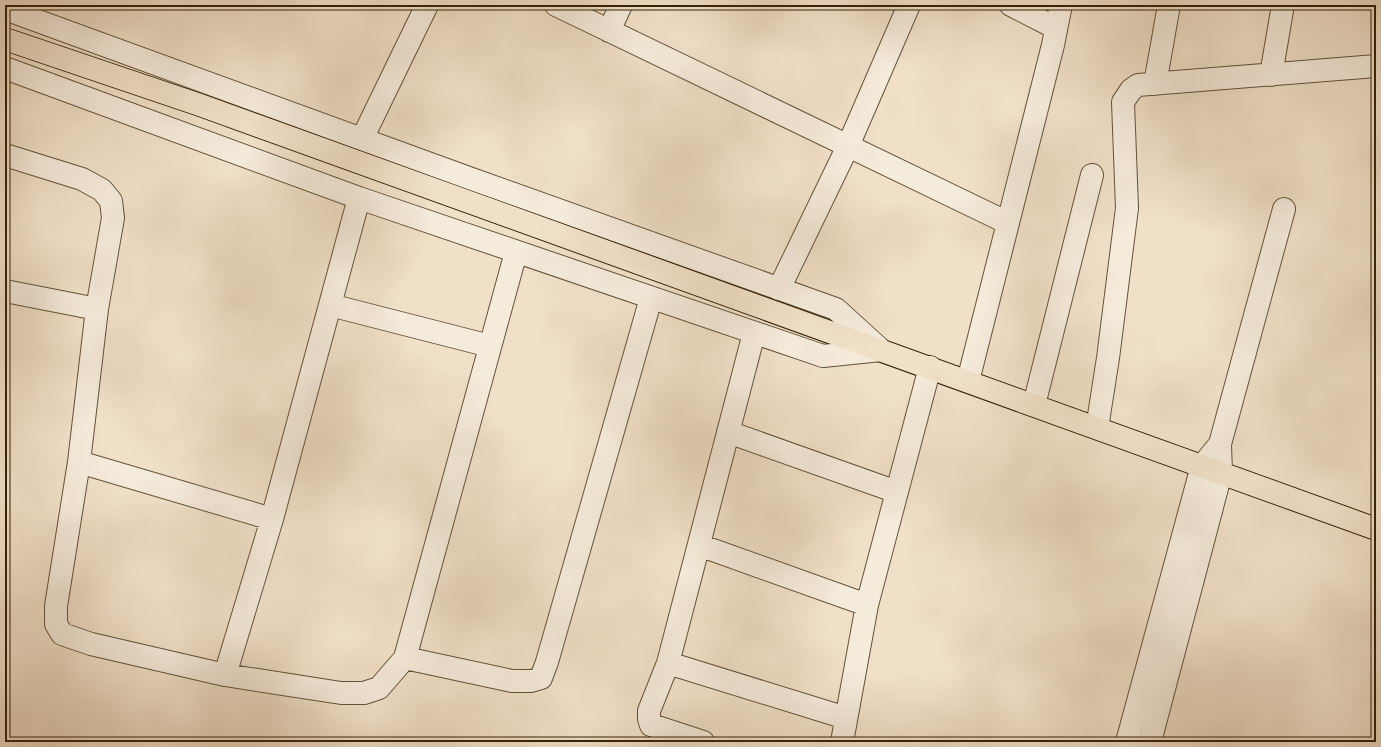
<svg xmlns="http://www.w3.org/2000/svg" width="1381" height="747" viewBox="0 0 1381 747" font-family="'Libre Caslon Text',serif">
	<style>
		.lines { fill: none; stroke-linecap: round; stroke-linejoin: round }
		.minor-casing { stroke: #635238; stroke-width: 24 }
		.major-casing { stroke: #342208; stroke-width: 24 }
		.minor { stroke: #f5ebdb; stroke-width: 22 }
		.major { stroke: #f0e0c8; stroke-width: 22 }
	</style>
	<rect width="100%" height="100%" fill="#f0e0c8"/>
	<filter id="stains"><feTurbulence type="fractalNoise" baseFrequency=".005" numOctaves="4"/><feColorMatrix values="0 0 0 0 .2 0 0 0 0 .09 0 0 0 0 .02 0 0 0 .5 -.17"/></filter>
	<radialGradient id="worn" r=".72"><stop offset=".6" stop-color="#630" stop-opacity="0"/><stop offset="1" stop-color="#630" stop-opacity=".3"/></radialGradient>
	<g class="lines">
		<!-- minor casing -->
		<g class="minor-casing">
			<path id="minor" d="M556 5 1008 223
				M1011 5 1056 28
				M5 9 469 178 836 309 881 350
				M609 31 621 5
				M5 68 359 198 823 356 881 350
				M1271 75 1283 5
				M1155 84 1169 5
				M362 139 427 5
				M5 155 82 179 102 190 111 201 113 218 97 309 79 462 56 606V624L62 634 91 644 225 675 272 519 359 198
				M779 289 848 146 909 5
				M5 291 97 309
				M330 305 490 346
				M968 381 1053 45 1061 5
				M1034 405 1092 175
				M1097 428 1108 358 1127 208 1123 102 1131 90 1138 85 1376 66
				M728 432 897 492
				M1220 444 1284 209
				M79 462 272 519
				M699 545 867 605
				M405 658 512 681H531L541 678 547 662 651 298
				M668 663 846 718
				M225 675 341 693H364L379 688 405 658 516 252
				M703 742 651 725 649 719V711L668 663 754 333
				M842 742 867 605 930 367
				M1127 742 1202 466 1220 444 1221 473 1150 742"/>
		</g>
		<!-- major casing -->
		<g class="major-casing">
			<path id="major" d="M5 39 200 105 1376 529"/>
		</g>
		<!-- minor -->
		<use href="#minor" class="minor"/>
		<!-- major -->
		<use href="#major" class="major"/>
	</g>
	<!-- margin -->
	<rect width="1381" height="747" fill="none" stroke="#f0e0c8" stroke-width="20"/>
	<rect x="6" y="6" width="1369" height="735" fill="none" stroke="#342208" stroke-width="2"/>
	<rect x="10" y="10" width="1361" height="727" fill="none" stroke="#342208"/>
	<rect width="100%" height="100%" filter="url(#stains)"/>
	<rect width="100%" height="100%" fill="url(#worn)"/>
</svg>
